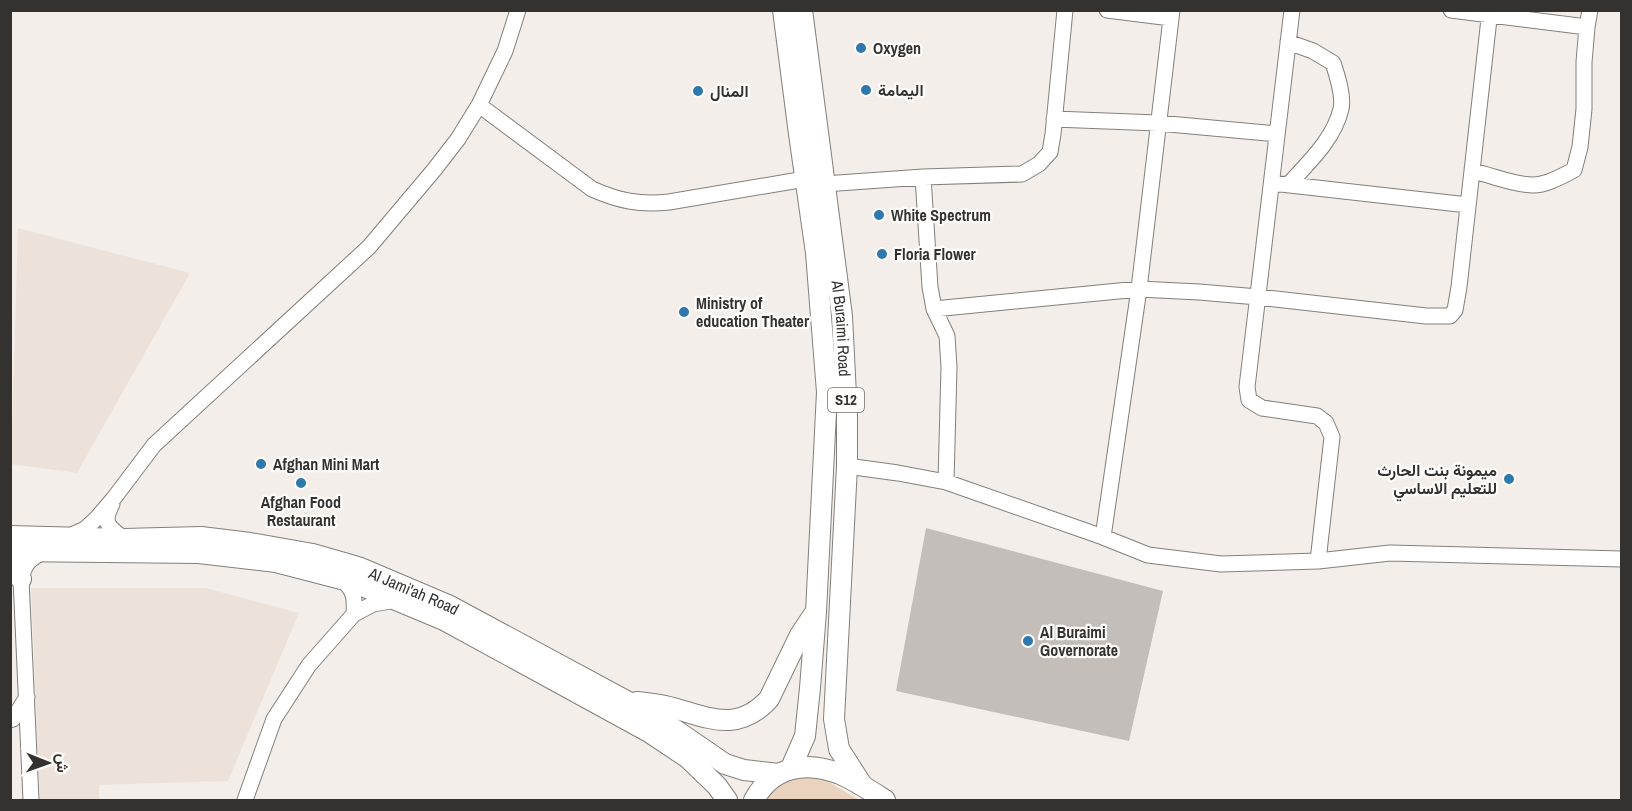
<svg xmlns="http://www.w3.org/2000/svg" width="1632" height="811" viewBox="0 0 1632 811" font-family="'Archivo Narrow',Vazirmatn,sans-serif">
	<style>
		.built { fill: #ede2d9 }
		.green { fill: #e9d2be }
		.building { fill: #c3beba }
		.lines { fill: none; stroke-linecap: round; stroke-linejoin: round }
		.minor-casing { stroke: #837f7b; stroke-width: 17 }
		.major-casing { stroke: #837f7b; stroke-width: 22 }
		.minor { stroke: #fff; stroke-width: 15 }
		.major { stroke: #fff; stroke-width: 20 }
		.poi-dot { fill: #2e78ac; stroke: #fefcfb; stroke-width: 2 }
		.labels { text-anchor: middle; stroke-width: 4.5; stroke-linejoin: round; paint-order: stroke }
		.shield { fill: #fefcfb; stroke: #716f6e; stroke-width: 1.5 }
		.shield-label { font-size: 15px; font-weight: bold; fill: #343231 }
		.poi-label { font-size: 16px; font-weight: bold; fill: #343231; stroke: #fefcfb; text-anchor: start }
		.street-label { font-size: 16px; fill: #343231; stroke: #fefcfb }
	</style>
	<rect width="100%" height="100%" fill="#f3eeea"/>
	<!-- built -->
	<path class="built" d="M18 228 190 273 77 473 11 464Z
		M31 588H206L299 613 228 781 99 785V800H40Z"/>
	<!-- green -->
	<path class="green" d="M798 774 817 775 859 800H762L774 786Z"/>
	<!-- building -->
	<path class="building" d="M926 528 1163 591 1129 741 896 691Z"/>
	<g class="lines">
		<!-- minor casing -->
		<g class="minor-casing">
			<path id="minor" d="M1107 10 1171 18
				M1292 10 1247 387 1249 400 1262 408 1317 416 1326 423 1332 437 1318 561
				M1451 10 1587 27
				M1288 42 1313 51 1333 63C1337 75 1344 96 1341 109 1334 139 1309 162 1288 185
				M479 105 592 189C619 201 639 205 669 202L805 179
				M1054 119 1158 123 1277 134
				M1472 171C1492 175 1513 185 1533 185 1547 185 1562 176 1574 170L1580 147 1584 109V62L1587 27 1590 10
				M923 177 930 287 934 309 947 336 949 367 946 482
				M1272 183 1468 205
				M824 184 923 177 1022 174 1039 164 1050 152 1053 134 1065 10
				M934 309 1139 289 1199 292 1258 297 1426 316H1450L1455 310 1459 287 1490 10
				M847 466 898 473 946 482 1103 537 1148 555 1221 564 1318 561 1390 553 1622 559
				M112 504C102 524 108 526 124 539
				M67 537 85 529 97 518 114 498 154 445 369 247 434 170 458 139 479 105 505 51 518 10
				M1103 537 1139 289 1172 10
				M342 579C354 591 355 596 354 614
				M10 720 13 719 27 697
				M31 800 21 579C25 562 30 559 45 551
				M245 800 274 719 309 665 354 614 373 604 396 600"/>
		</g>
		<!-- major casing -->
		<g class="major-casing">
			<g id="major">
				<path d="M783 10 799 134 816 253 827 392 816 612 810 688 805 736 791 768"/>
				<path id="s1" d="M802 10 842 316 847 415V466L834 719 839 749 862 785"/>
				<path id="s2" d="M10 536 124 539 201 537 250 543 313 554 358 567 450 606 658 718 725 764 744 770 779 774"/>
				<path d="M10 551 199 553 276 562 353 582 444 620 649 732 688 758 717 786 727 800"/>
				<path d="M10 564 21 579"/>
				<path d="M637 702C646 703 656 704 665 706 705 715 735 736 769 699L800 635 814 614"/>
				<path d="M754 800C772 767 805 760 840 774 856 781 871 791 885 800"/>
			</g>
		</g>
		<!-- minor -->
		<use href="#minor" class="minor"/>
		<!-- major -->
		<use href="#major" class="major"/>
	</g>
	<!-- markers -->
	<g class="poi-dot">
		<circle cx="861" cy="48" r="6"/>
		<circle cx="866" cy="90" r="6"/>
		<circle cx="698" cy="91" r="6"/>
		<circle cx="879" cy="215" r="6"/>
		<circle cx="882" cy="254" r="6"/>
		<circle cx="684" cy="312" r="6"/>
		<circle cx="261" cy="464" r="6"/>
		<circle cx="1509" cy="479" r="6"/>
		<circle cx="301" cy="483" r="6"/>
		<circle cx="1028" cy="641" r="6"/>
	</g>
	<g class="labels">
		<!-- shield labels -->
		<rect class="shield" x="828" y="388" width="36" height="24" rx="4.5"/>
		<g class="shield-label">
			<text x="846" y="405">S12</text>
		</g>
		<!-- poi labels -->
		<g class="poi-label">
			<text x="873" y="54">Oxygen</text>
			<text x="878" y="96">اليمامة</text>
			<text x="710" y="97">المنال</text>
			<text x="891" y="221">White Spectrum</text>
			<text x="894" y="260">Floria Flower</text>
			<text x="696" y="309">Ministry of<tspan x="696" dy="18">education Theater</tspan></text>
			<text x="273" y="470">Afghan Mini Mart</text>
			<text x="1497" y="476" text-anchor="end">ميمونة بنت الحارث<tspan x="1497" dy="18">للتعليم الاساسي</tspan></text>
			<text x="301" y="508" text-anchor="middle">Afghan Food<tspan x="301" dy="18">Restaurant</tspan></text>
			<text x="1040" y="638">Al Buraimi<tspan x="1040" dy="18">Governorate</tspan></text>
		</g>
		<!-- street labels -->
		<g class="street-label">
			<text dy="6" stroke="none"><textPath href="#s1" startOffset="321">Al Buraimi Road</textPath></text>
			<text dy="6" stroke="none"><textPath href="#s2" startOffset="412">Al Jami'ah Road</textPath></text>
		</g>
	</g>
	<!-- border -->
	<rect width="1632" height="811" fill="none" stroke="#343231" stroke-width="24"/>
	<!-- north arrow -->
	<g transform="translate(48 763) rotate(91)" stroke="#fefcfb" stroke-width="4.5" paint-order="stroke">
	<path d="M0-4.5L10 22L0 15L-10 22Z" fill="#343231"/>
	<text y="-9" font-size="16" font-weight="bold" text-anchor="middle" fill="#343231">ش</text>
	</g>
</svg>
